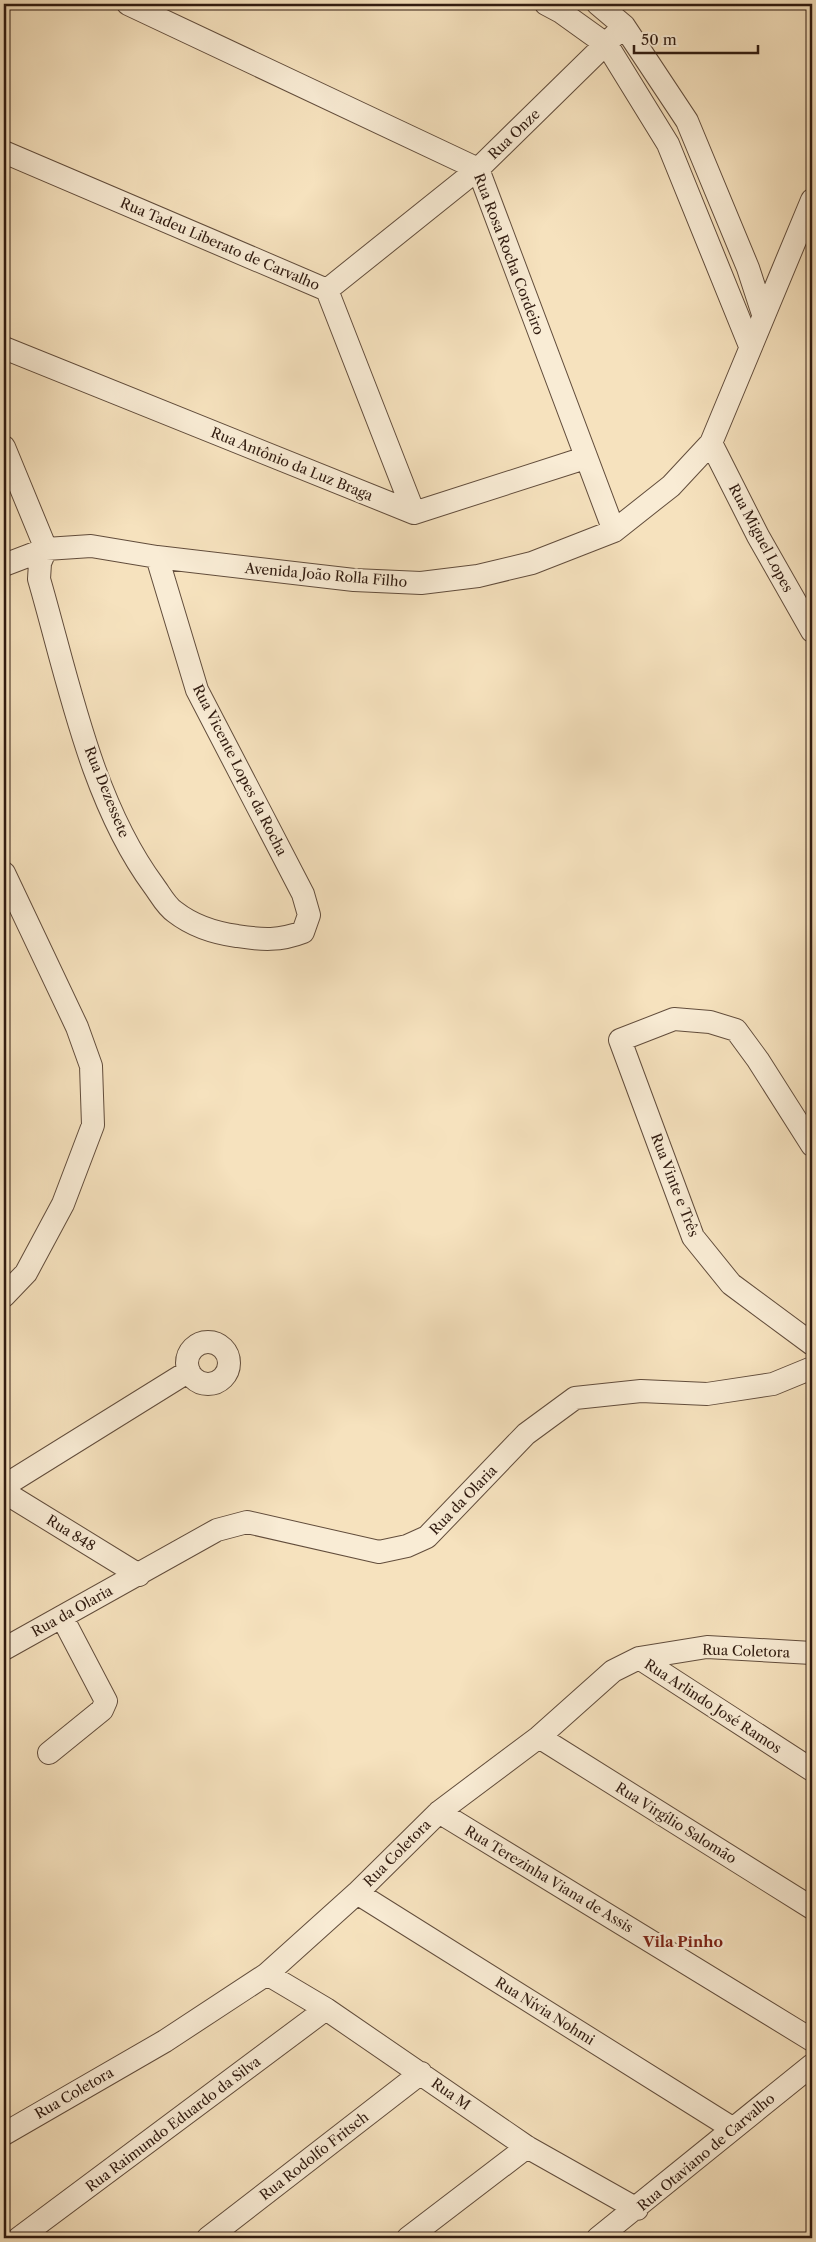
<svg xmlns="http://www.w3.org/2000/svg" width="816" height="2242" viewBox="0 0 816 2242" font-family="'Libre Caslon Text',serif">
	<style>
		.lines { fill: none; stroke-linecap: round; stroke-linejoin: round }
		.minor-casing { stroke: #624d3c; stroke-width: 24 }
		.minor { stroke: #f9ecd5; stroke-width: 22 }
		.labels { text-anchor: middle; stroke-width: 5; stroke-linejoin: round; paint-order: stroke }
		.street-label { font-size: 14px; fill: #301b10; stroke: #f9ecd5 }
		.neighbourhood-label { font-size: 15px; font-weight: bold; fill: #7a1f14; stroke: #f9ecd5 }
	</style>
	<rect width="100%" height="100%" fill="#f6e2be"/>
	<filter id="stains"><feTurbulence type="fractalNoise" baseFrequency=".004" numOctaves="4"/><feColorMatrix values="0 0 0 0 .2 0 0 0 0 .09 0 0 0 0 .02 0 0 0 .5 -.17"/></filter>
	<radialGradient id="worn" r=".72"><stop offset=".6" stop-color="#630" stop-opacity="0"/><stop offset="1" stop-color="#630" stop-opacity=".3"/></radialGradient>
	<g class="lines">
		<!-- minor casing -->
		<g class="minor-casing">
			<path id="minor" d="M128 4 478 169 614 531
				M546 4 561 12 607 45 668 144 750 346
				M598 4 624 26 687 121 748 268 763 314
				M4 152 327 290 414 513
				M327 290 478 169 624 26
				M4 348 414 513 585 458
				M711 443 758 536 812 631
				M4 447 46 549 40 563 39 579C68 679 91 801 154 886 160 894 166 906 175 912 193 926 215 933 237 936 262 940 280 941 303 932L309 915 303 894 197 690 157 557
				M4 565 46 549 91 546 157 557 354 580 421 583 478 576 532 563 614 531 671 486 711 443 812 200
				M4 873 77 1027 91 1066 93 1125 63 1204 26 1273 4 1296
				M812 1145 758 1060 736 1030 710 1022 674 1019 620 1040 693 1237 731 1284 812 1344
				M187 1363a21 21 0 1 1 42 0a21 21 0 1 1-42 0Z
				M4 1486 189 1371
				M4 1492 139 1575
				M4 1649 217 1530 247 1522 379 1552 407 1546 427 1537 526 1434 575 1398 641 1391 707 1394 773 1384 812 1368
				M639 1658 812 1770
				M539 1737 812 1908
				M49 1753 102 1710 106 1701 62 1617
				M439 1812 812 2040
				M357 1893 732 2128
				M267 1974 326 2009 527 2147 637 2209
				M4 2134 165 2041 267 1974 357 1893 439 1812 539 1737 613 1671 639 1658 707 1647 812 1653
				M19 2238 326 2009
				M208 2238 421 2073
				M408 2238 527 2147
				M598 2238 812 2065"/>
		</g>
		<!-- minor -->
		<use href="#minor" class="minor"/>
	</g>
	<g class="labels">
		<!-- street labels -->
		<g class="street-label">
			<text transform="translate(514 134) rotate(-44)" y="5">Rua Onze</text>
			<text transform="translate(220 244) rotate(23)" y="5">Rua Tadeu Liberato de Carvalho</text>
			<text transform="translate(509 254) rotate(69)" y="5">Rua Rosa Rocha Cordeiro</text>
			<text transform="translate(292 464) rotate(22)" y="5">Rua Antônio da Luz Braga</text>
			<text transform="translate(761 538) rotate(62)" y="5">Rua Miguel Lopes</text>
			<text transform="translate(326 575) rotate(5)" y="5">Avenida João Rolla Filho</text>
			<text transform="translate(240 770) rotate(63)" y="5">Rua Vicente Lopes da Rocha</text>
			<text transform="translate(107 792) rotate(68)" y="5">Rua Dezessete</text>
			<text transform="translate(675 1185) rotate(69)" y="5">Rua Vinte e Três</text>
			<text transform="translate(463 1500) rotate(-46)" y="5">Rua da Olaria</text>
			<text transform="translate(71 1533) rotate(32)" y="5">Rua 848</text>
			<text transform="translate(72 1611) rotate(-29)" y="5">Rua da Olaria</text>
			<text transform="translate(746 1651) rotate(2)" y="5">Rua Coletora</text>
			<text transform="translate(713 1706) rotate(33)" y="5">Rua Arlindo José Ramos</text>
			<text transform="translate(676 1823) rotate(32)" y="5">Rua Virgílio Salomão</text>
			<text transform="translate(397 1853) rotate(-45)" y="5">Rua Coletora</text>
			<text transform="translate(549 1879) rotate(31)" y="5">Rua Terezinha Viana de Assis</text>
			<text transform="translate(545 2011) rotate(32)" y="5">Rua Nívia Nohmi</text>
			<text transform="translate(74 2093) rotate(-30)" y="5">Rua Coletora</text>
			<text transform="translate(451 2094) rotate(35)" y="5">Rua M</text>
			<text transform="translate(173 2124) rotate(-37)" y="5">Rua Raimundo Eduardo da Silva</text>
			<text transform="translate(706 2152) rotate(-40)" y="5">Rua Otaviano de Carvalho</text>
			<text transform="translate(314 2156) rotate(-38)" y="5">Rua Rodolfo Fritsch</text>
		</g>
		<!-- neighbourhood labels -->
		<g class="neighbourhood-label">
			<text x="683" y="1947">Vila Pinho</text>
		</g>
	</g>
	<!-- margin -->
	<rect width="816" height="2242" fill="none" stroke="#f6e2be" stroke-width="20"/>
	<rect x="5" y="5" width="806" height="2232" fill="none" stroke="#301b10" stroke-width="2.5"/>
	<rect x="10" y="10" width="796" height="2222" fill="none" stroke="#301b10"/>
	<!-- scale -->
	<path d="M634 45v8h124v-8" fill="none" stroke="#301b10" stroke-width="2.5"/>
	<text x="641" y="45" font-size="15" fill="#301b10" stroke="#f9ecd5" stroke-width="4" paint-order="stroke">50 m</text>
	<rect width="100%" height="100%" filter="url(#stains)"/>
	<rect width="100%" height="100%" fill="url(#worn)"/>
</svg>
